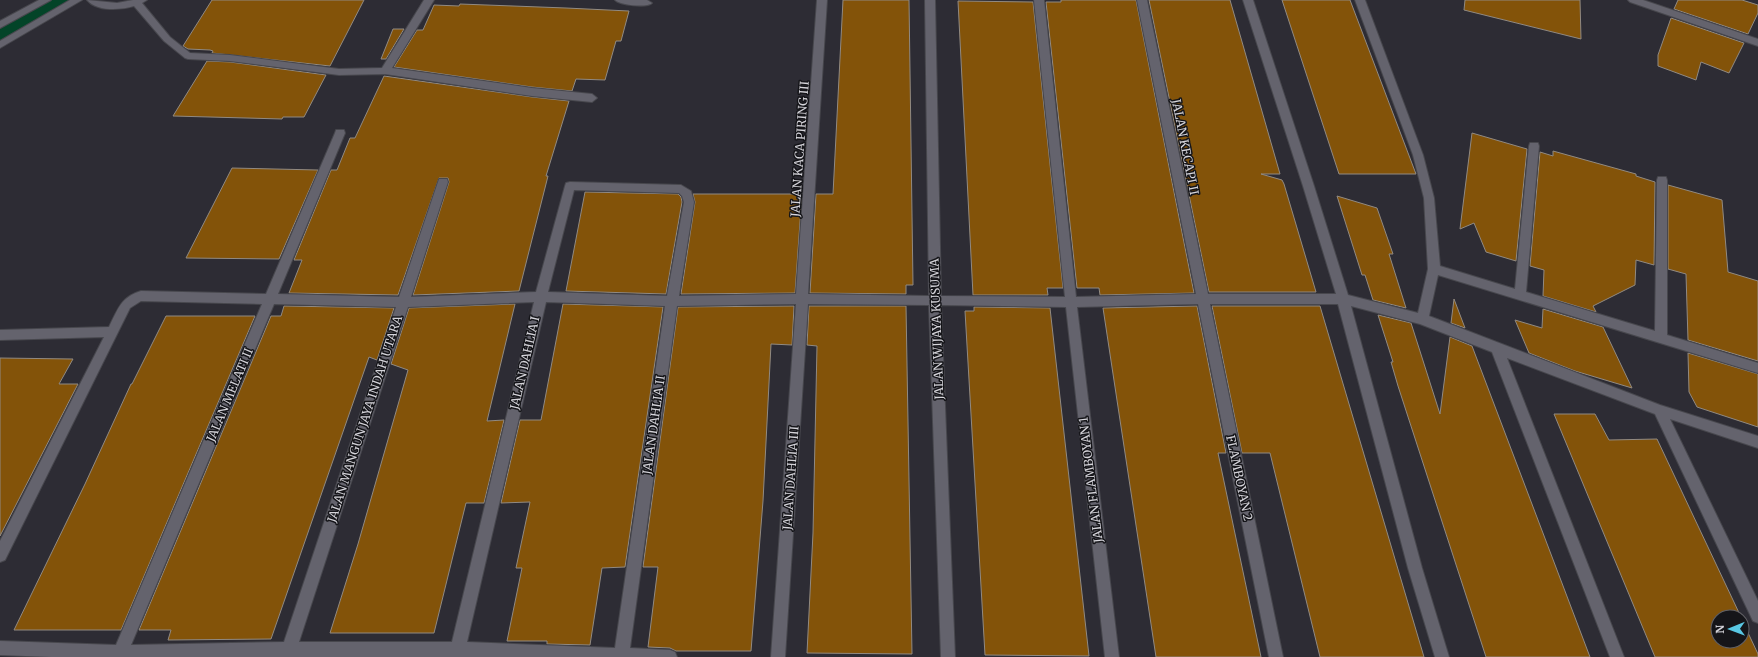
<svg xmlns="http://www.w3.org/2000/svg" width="1758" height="657" viewBox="0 0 1758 657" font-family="Merriweather,serif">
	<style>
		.green { fill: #034428 }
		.building { fill: #835309; stroke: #918a82 }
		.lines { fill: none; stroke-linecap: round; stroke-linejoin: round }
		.minor-casing { stroke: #47474d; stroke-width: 2 }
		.minor { fill: #64636d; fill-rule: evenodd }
		.labels { text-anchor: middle; stroke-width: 3; stroke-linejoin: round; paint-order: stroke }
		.street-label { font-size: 12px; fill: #d5d4da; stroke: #151519 }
	</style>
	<rect width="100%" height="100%" fill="#2d2c34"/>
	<!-- green -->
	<path class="green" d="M46 0H77L0 45V25Z"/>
	<!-- building -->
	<path class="building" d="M212 0H364L330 66 212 53 213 51 210 50 188 49 183 46Z
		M843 0H909L913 285H906V294L810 293 816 194H833Z
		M1061 0H1136L1194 293 1100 295 1099 288H1077L1046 2H1061Z
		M1149 0H1230L1280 174H1261L1282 180 1284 184 1316 292H1209Z
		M1282 0H1350L1416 174H1339Z
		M1465 0H1580L1581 39 1464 10Z
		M1678 0H1742L1758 5V13L1748 34 1674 9Z
		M958 1 1033 2 1063 288H1047L1048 295H973Z
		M460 4 566 8 629 11 621 41H616L605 80 576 79 572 91 532 87 394 67 417 30H423L434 5 459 6Z
		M1671 18 1744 43 1729 73 1701 62 1696 80 1658 66V55Z
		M393 29H404L386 59H381Z
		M207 61 230 62 326 75 304 117H283L282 119 173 116Z
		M384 76 532 97 569 101 546 176H548L519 291 413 295 449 182 448 178H439L398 295 289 293 302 260H294L331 170H337L350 138H355Z
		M1472 133 1527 149 1516 261 1486 252 1474 223 1460 229Z
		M1553 151 1636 174V176L1655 182 1654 265 1636 260 1635 285 1593 306 1596 312 1543 296 1544 270 1530 266 1540 152 1553 156Z
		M232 168 318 170 279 259 186 258Z
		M1668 185 1722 200 1728 272 1758 281V361L1688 340 1686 274 1668 269Z
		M585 192 678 194 681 197 682 202 666 294 566 291Z
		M693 194H802L795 293 681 294 695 202Z
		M1337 196 1377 208 1393 254H1389L1406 308 1373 300 1365 275H1362Z
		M1454 299 1465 328 1451 323Z
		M515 304 487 421 504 420 484 503H466L434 633H330L358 544 408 370 391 364 409 308Z
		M563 304 663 307 625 567 602 568 590 645 547 644V641H507L522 568H516L530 502 501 503 520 420H541Z
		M284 306 394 308 377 360 369 357 271 639 168 640 171 630H139L271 316H281Z
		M794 306 792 345 771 344 763 501 751 651H676L670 648 648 647 658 567H643L678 307Z
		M809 306H906L912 654 807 653 813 533 817 346 807 345Z
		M1197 306 1226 453H1218L1261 657H1156L1103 308Z
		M1212 306H1320L1424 657H1320L1270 453H1242Z
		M974 307 1050 308 1089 656 985 655 965 311H974Z
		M1543 309 1603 327 1632 388 1575 371 1529 353 1515 320 1542 328Z
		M1378 315 1411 323 1440 414 1450 337 1472 346 1590 657H1486L1398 386 1391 362H1393Z
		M166 316H255L121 630H14L85 484 131 384H132Z
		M1688 353 1758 374V427L1697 407 1689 392Z
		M0 358 73 359 59 384H78L0 536Z
		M1554 414H1595L1609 440 1657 439 1741 617H1718V641H1742V620L1758 654V657H1655Z"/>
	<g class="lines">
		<!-- minor casing -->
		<g class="minor-casing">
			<path id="minor" d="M39 0H51L0 28V21Z
				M70 0H82L0 48V41Z
				M87 0 117 3 133 0H147L142 3 170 37 190 53 230 55 339 69 382 68 424 0H434L392 68 532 88 592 94 597 98 592 102 532 96 385 74 339 75 230 61 188 59 185 58 164 41 134 6C121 10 97 12 87 0Z
				M615 0H647L652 3C647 8 620 5 615 0Z
				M817 0H827L808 294 929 296 925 0H935L941 296 1065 297 1034 0H1044L1076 297 1196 294 1137 0H1147L1208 294H1336L1303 186 1243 0H1253L1314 186 1348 295 1418 313 1428 269 1424 198 1413 155 1355 0H1365L1423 155 1434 198 1440 266 1515 289 1529 146 1530 143H1538L1539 146 1526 292 1655 331 1657 180 1658 177H1666L1667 180V335L1758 363V373L1438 275 1429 316 1660 405 1758 436V448L1670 419 1758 601V623L1753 621 1655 414 1507 358 1624 657H1610L1492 352 1420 324 1351 306 1422 568 1449 657H1435L1408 568 1338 304H1210L1283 657H1269L1198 304 1077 307 1119 657H1105L1066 307 941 305 955 657H941L929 305 808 304 785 657H771L796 304 677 306 630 648 670 650 675 652 677 657H51L0 655V641L116 645 262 304 141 301 130 308 5 560 0 562V541L104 337 0 340V330L109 327C118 309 121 297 141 291L266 294 335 133 336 130H344L345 133 278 294 399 297 438 182 439 179H447L448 182 411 297 536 292 565 186 566 183 570 182 681 185 691 191 694 202 679 296 796 294ZM574 190 679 193 682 196 684 202 667 296 548 292ZM534 302 452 642H299L408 307ZM546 302 665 306 615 648 467 642ZM274 304 396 307 284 642 131 645Z
				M1628 0H1643L1758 39V46L1630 2Z"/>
		</g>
		<!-- minor -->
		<use href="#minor" class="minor"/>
	</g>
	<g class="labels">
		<!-- street labels -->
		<g class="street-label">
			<text transform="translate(1185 147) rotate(79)" y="4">JALAN KECAPI II</text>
			<text transform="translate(800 149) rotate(-86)" y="4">JALAN KACA PIRING III</text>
			<text transform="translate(937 329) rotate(-92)" y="4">JALAN WIJAYA KUSUMA</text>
			<text transform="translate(525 363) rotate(-77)" y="4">JALAN DAHLIA I</text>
			<text transform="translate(230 395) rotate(-67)" y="4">JALAN MELATI II</text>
			<text transform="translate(365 419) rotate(-72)" y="4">JALAN MANGUN JAYA INDAH UTARA</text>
			<text transform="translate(654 425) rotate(-82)" y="4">JALAN DAHLIA II</text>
			<text transform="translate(791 478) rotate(-86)" y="4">JALAN DAHLIA III</text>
			<text transform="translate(1239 478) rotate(78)" y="4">FLAMBOYAN 2</text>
			<text transform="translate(1091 480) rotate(-97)" y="4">JALAN FLAMBOYAN 1</text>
		</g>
	</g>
	<!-- north arrow -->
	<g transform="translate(1730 629) rotate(269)"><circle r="19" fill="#151519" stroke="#626166"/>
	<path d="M0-3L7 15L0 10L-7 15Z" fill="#59c8e4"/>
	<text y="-6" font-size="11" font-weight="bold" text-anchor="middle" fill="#d5d4da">N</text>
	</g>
</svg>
